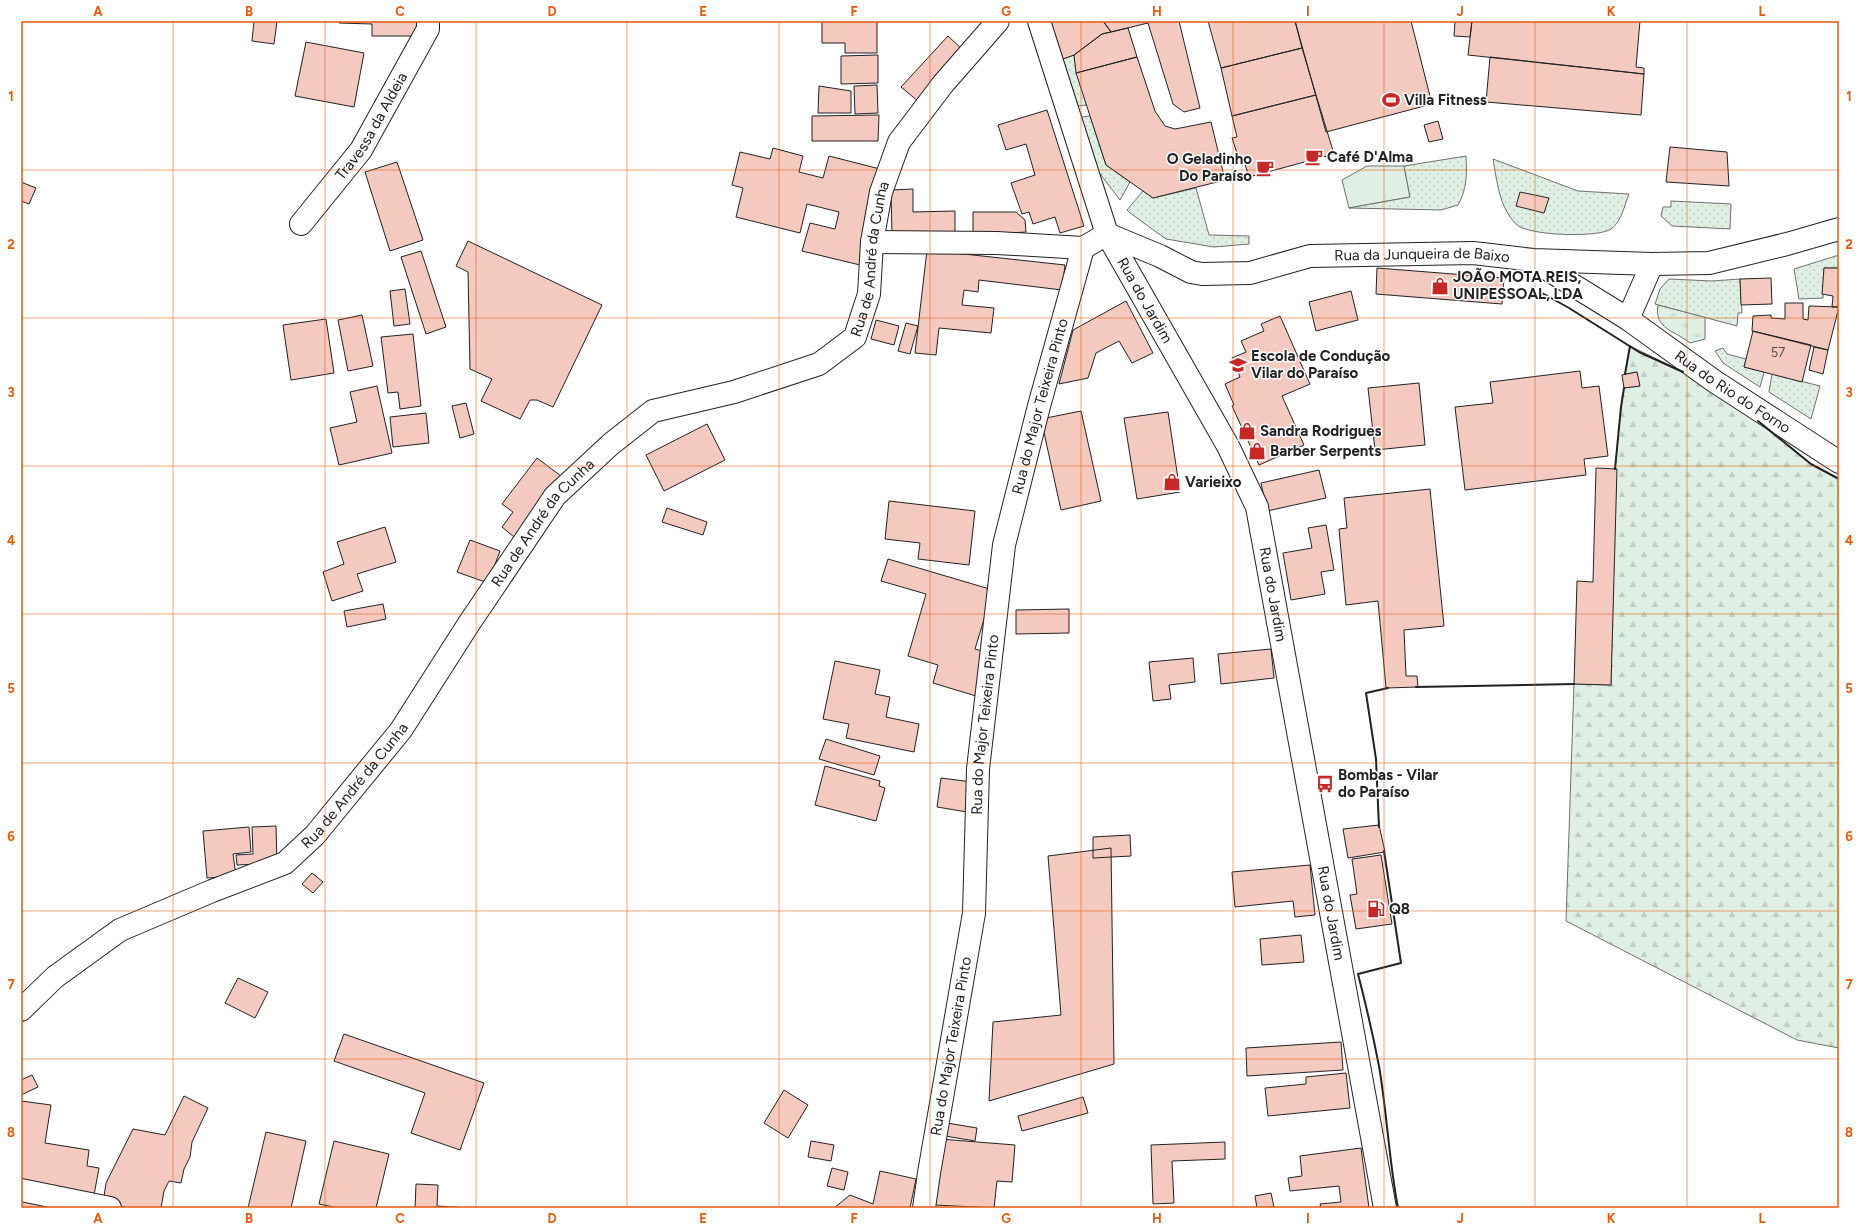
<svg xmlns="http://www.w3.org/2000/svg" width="1860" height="1229" viewBox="0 0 1860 1229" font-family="Figtree,sans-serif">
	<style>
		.grass { fill: url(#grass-tufts); stroke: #6f6f6f }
		.forest { fill: url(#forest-firs); stroke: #6f6f6f }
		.park { fill: #e0efe3; stroke: #6f6f6f }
		.garden { fill: url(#garden-dots); stroke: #6f6f6f }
		.building { fill: #f3c9c0; stroke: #222 }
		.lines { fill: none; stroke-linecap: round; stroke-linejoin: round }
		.minor-casing { stroke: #222; stroke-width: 24 }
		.tertiary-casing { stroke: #222; stroke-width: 24 }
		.secondary-casing { stroke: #222; stroke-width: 24 }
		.minor { stroke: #fff; stroke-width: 22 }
		.tertiary { stroke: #fff; stroke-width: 22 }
		.secondary { stroke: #fff; stroke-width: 22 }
		.wall { stroke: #222; stroke-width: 2 }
		.grid { fill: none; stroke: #e8590c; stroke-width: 1; stroke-opacity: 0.55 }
		.labels { text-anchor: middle; stroke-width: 3; stroke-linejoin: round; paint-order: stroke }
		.number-label { font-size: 13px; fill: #564c4a }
		.poi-label { font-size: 15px; font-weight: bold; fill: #222; stroke: #fff; text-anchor: start }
		.street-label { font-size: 15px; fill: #222; stroke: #fff }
		.neatline { fill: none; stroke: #e8590c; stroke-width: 1.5 }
		.grid-label { font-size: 13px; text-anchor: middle; font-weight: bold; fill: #e8590c }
	</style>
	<defs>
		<pattern id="grass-tufts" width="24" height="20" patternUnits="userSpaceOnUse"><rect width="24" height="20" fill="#e0efe3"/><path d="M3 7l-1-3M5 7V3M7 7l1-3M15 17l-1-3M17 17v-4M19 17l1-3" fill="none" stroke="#c0cdc2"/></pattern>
		<pattern id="forest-firs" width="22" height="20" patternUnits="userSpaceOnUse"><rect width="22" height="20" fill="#e0efe3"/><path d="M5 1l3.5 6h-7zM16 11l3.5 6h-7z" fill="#c0cdc2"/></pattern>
		<pattern id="garden-dots" width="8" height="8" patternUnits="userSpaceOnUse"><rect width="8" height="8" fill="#e0efe3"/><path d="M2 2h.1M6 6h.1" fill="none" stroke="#c0cdc2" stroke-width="1.8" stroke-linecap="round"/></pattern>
	</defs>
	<rect width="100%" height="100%" fill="#fff"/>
	<!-- grass -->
	<path class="grass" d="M1658 305 1705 317V339L1690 343C1674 330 1654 329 1658 305Z"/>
	<!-- forest -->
	<path class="forest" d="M1630 346 1716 388 1811 464 1839 479V1048L1797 1040 1566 921 1574 684 1611 685 1615 469 1621 407 1624 388 1639 386 1637 372 1625 374Z"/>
	<!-- park -->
	<path class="park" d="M1367 166H1404L1410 197 1349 208 1342 180Z"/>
	<!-- garden -->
	<path class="garden" d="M1074 55 1087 105 1078 106 1063 59Z
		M1090 116 1106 165 1130 182 1120 200 1098 171 1081 117Z
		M1466 156C1467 174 1467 189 1458 205L1441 210 1349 208 1410 197 1404 166Z
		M1493 159 1578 191 1629 194C1624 206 1622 221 1611 229 1598 238 1527 236 1516 224 1499 207 1497 181 1493 159Z
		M1196 188 1209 235 1249 236V244L1214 247 1166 239 1130 213 1127 210 1143 191 1153 198Z
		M1671 201 1731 204 1730 229 1672 226 1661 216 1663 207H1671Z
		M1839 255V268H1824L1823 298 1799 299 1794 269Z
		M1669 279 1712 281 1740 279 1742 313H1738L1737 326 1655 304 1660 289Z
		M1723 348 1727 354 1746 359 1744 367 1764 372 1760 387 1723 363 1715 351Z
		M1772 374 1820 386 1811 419 1769 392Z"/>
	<!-- building -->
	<path class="building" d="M254 21H277L274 44 252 41Z
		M340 21H422V36H372V24L339 23Z
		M822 21H877V53H845V43H822Z
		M1050 21H1103L1111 32 1102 34 1074 55 1063 59Z
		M1103 21H1179L1200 108 1184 112 1173 104 1148 23 1111 32Z
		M1208 21H1295L1302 48 1221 68Z
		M1295 21H1411L1432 104 1326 132Z
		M1455 21H1472L1470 37 1454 36Z
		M1472 21H1640L1636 67 1644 68V74L1468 55Z
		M1128 28 1137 57 1076 73 1074 55 1102 34Z
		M948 36 965 52 919 102 901 87Z
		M306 42 364 53 354 107 295 96Z
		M1302 48 1316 95 1232 116 1221 68Z
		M878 55V83L841 84V56Z
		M1137 57 1155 111 1165 126 1175 129 1211 122 1225 180 1153 198 1106 165 1076 73Z
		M1490 57 1644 74 1641 115 1486 102Z
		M877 85 878 113 855 114 854 86Z
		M819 86 851 91V113H818Z
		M1316 95 1334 154 1249 177 1243 158 1239 159 1232 138 1237 137 1232 116Z
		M1047 110 1084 226 1060 233 1055 217 1033 224 1029 212 1022 214 1011 183 1035 175 1026 144 1006 150 998 125Z
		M879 115 878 141H812V116Z
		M1438 121 1443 139 1429 142 1424 125Z
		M1670 147 1727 152 1729 186 1666 182Z
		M773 148 803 156 799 172 823 178 829 156 884 170 860 265 802 251 810 223 835 229 839 212 807 204 800 233 736 217 743 188 732 185 740 152 770 159Z
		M397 162 423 240 390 251 365 172Z
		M21 182 36 188 29 204 21 201Z
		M913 189V212L955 211V233L892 235 891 190Z
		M1520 192 1549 198 1544 213 1516 206Z
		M973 212H1016L1025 220 1026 232 973 235Z
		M468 241 602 305 553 407 537 400H530L520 419 481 401 492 379 470 369 468 272 456 266Z
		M927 250 1065 265 1062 290 979 280 978 292 964 290 962 305 994 308 991 333 939 328 936 355 915 353Z
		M421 251 446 327 426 334 401 257Z
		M1377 268 1504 278 1502 304 1376 294Z
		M1824 268H1839V307H1832L1833 296 1822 294Z
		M1771 278 1772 304 1741 305 1740 279Z
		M405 289 410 324 394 326 390 291Z
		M1351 291 1358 320 1316 331 1309 302Z
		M1126 301 1153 353 1132 363 1119 341 1096 353 1088 378 1059 384 1073 330Z
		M1785 303H1803V319L1808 320 1809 306 1839 307 1828 350 1752 331 1753 316 1771 315V318L1785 319Z
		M362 315 373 366 348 371 338 320Z
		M1280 316 1310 384 1282 396 1304 445 1259 465 1232 406 1234 405 1225 384 1240 377 1232 358 1246 352 1241 341 1264 331 1261 324Z
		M326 319 334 373 291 380 283 325Z
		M876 320 899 326 894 345 871 339Z
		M906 323 918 326 910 354 898 351Z
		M1753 331 1811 345 1802 382 1744 367Z
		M413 334 421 406 400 409 398 392 388 393 381 337Z
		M1814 347 1828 350 1823 374 1809 370Z
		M1580 371 1582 388 1599 386 1608 456 1584 459 1586 475 1465 490 1455 407 1493 403 1490 382Z
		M1637 372 1640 386 1624 388 1622 375Z
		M1419 383 1425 445 1375 450 1368 388Z
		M377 386 392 453 339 465 330 428 357 422 350 392Z
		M466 403 474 434 460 438 452 406Z
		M1081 411 1101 501 1061 510 1041 419Z
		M1168 412 1180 492 1137 499 1124 418Z
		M426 413 429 443 393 447 390 417Z
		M707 424 725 460 664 491 646 455Z
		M537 458 561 476 514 537 502 527 513 512 502 504Z
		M1596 468 1617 469 1611 685 1574 684 1577 581 1593 582Z
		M1319 470 1326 498 1267 511 1261 483Z
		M1430 489 1444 626 1404 630 1406 676H1417L1418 687 1386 688 1378 601 1346 605 1339 529 1347 528 1344 498Z
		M889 501 975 511 969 565 918 559 920 543 885 539Z
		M667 508 707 522 703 535 662 522Z
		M1326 525 1334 570 1321 572 1325 594 1291 600 1283 553 1312 548 1308 528Z
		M385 527 396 562 357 574 363 591 332 601 323 572 344 564 337 542Z
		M470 540 500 551 488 583 457 572Z
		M888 559 993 590 975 649 989 653 976 696 933 683 938 665 908 656 926 594 881 581Z
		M383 604 386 619 347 627 344 611Z
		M1069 609V633L1016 634V610Z
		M1271 649 1274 678 1221 684 1218 654Z
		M1193 658 1195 682 1169 685 1171 699 1153 701 1149 662Z
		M835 661 880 670 875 694 890 697 886 717 919 724 914 752 846 738 849 724 823 719Z
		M826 739 880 756 874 775 819 759Z
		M825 766 880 781 879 786 885 788 876 821 815 805Z
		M941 778 972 782 967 812 937 807Z
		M1379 825 1385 852 1348 858 1343 829Z
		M276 826 277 863 237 865 236 855 253 854 252 827Z
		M249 827 251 852 233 854 236 876 207 878 203 831Z
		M1130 835 1131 856 1093 858V837Z
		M1111 848 1114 1064 989 1101 993 1022 1061 1015 1048 856Z
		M1381 855 1392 924 1356 929 1350 895 1357 894 1352 859Z
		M1310 865 1315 915 1295 917 1293 901 1235 907 1232 872Z
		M312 873 323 882 313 893 302 884Z
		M1301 935 1304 962 1262 965 1260 939Z
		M238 978 268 992 255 1018 225 1003Z
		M344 1034 484 1083 460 1150 411 1133 425 1093 334 1061Z
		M1341 1042 1343 1070 1247 1076 1246 1048Z
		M1346 1073 1350 1108 1268 1116 1265 1088 1306 1084V1077Z
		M32 1075 38 1087 21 1095V1080Z
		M784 1090 808 1105 788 1138 764 1123Z
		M184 1096 208 1108 192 1142 190 1157 184 1169 181 1183 169 1181 164 1191 161 1208H129L103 1203 106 1183 133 1129 165 1135Z
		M1083 1097 1088 1113 1022 1131 1018 1116Z
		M21 1101 51 1105 45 1143 89 1150 87 1166 99 1168 94 1195 21 1183Z
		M947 1123 977 1128 975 1141 945 1136Z
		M266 1132 306 1141 291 1208H248Z
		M940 1139 1015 1145 1012 1182 997 1181 994 1208 935 1205Z
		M334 1141 389 1154 376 1208H338L319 1204Z
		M811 1141 834 1145 831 1161 808 1157Z
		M1225 1142V1159L1172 1161 1174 1203 1153 1204 1151 1145Z
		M1361 1148 1369 1208H1321L1320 1204 1341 1202 1339 1186 1290 1191 1288 1178 1302 1176 1300 1156Z
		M832 1168 848 1172 844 1190 827 1186Z
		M880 1171 916 1179 910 1208H834L850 1195 873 1204Z
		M416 1184 438 1185 437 1206 470 1208H415Z
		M1271 1193 1274 1207 1257 1208 1255 1196Z
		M21 1199 65 1208H21Z"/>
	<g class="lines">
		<!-- minor casing -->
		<g class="minor-casing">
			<g id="minor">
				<path id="s1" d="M301 224 361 150 428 29V21"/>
				<path d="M872 242 997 243 1083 248 1107 234"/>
				<path d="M1628 319 1652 264"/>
				<path id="s2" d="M21 1010 55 977 120 930 212 891 285 863 315 835 401 730 468 625 555 496 611 444 653 411 734 392 819 364 855 337 869 294 872 242 881 192 899 142 943 84 998 21"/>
				<path d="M21 1190 110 1208"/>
				<path id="s3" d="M924 1208 929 1173 974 913 978 769 1004 545 1039 406 1083 248"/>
			</g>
		</g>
		<!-- tertiary casing -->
		<g class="tertiary-casing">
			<g id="tertiary">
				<path id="s4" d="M1107 234 1160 256 1191 272 1202 274 1250 273 1310 256 1473 253 1533 260 1652 264 1709 263 1787 244 1839 229"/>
				<path id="s5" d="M1534 261 1628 319 1714 381 1839 462"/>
			</g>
		</g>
		<!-- secondary casing -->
		<g class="secondary-casing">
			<g id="secondary">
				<path id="s6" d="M1039 21 1107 234 1228 446 1257 507 1385 1208"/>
			</g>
		</g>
		<!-- minor -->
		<use href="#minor" class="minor"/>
		<!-- tertiary -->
		<use href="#tertiary" class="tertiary"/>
		<!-- secondary -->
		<use href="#secondary" class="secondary"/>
		<!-- wall -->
		<path class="wall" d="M1542 293 1569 308 1639 352 1683 372
			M1625 374 1630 346
			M1758 421 1811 464 1839 479
			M1615 469 1621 407 1624 388
			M1416 687 1574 684
			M1379 827 1376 759 1366 693 1388 688
			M1384 851 1401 963 1358 974C1366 1005 1373 1035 1379 1066 1387 1113 1389 1161 1398 1208"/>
	</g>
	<!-- grid -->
	<path class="grid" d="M173 21V1208M325 21V1208M476 21V1208M627 21V1208M779 21V1208M930 21V1208M1081 21V1208M1233 21V1208M1384 21V1208M1535 21V1208M1687 21V1208M21 170H1839M21 318H1839M21 466H1839M21 614H1839M21 763H1839M21 911H1839M21 1059H1839"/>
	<!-- icons -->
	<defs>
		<g id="stadium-bare" transform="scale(1.38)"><path d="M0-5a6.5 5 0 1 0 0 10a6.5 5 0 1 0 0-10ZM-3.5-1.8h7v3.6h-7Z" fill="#c62828" stroke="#fff" stroke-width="2.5" paint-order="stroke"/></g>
		<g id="cafe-bare" transform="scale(1.38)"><path d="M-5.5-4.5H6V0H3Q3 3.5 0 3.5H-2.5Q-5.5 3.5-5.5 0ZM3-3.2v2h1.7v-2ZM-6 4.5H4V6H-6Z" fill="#c62828" stroke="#fff" stroke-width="2.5" paint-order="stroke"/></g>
		<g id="shop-bare" transform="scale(1.38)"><path d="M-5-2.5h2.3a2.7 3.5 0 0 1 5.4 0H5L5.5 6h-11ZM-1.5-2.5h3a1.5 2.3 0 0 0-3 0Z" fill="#c62828" stroke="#fff" stroke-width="2.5" paint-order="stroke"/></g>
		<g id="school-bare" transform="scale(1.38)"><path d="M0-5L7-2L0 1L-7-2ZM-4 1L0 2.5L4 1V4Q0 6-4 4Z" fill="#c62828" stroke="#fff" stroke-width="2.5" paint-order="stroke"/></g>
		<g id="bus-bare" transform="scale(1.38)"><path d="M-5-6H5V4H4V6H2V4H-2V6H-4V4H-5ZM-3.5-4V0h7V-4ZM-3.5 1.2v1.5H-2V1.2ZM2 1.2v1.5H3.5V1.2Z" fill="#c62828" stroke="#fff" stroke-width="2.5" paint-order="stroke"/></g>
		<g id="fuel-bare" transform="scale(1.38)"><path d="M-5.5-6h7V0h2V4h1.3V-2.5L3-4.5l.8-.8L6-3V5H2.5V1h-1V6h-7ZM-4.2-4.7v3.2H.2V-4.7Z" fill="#c62828" stroke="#fff" stroke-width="2.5" paint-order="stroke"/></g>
	</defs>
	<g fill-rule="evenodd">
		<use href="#stadium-bare" x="1391" y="100"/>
		<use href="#cafe-bare" x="1314" y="157"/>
		<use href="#cafe-bare" x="1265" y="168"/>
		<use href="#shop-bare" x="1440" y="286"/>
		<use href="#school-bare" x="1238" y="365"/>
		<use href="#shop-bare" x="1247" y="431"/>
		<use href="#shop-bare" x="1257" y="451"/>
		<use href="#shop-bare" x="1172" y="482"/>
		<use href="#bus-bare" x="1325" y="784"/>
		<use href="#fuel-bare" x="1376" y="909"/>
	</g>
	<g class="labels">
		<!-- number labels -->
		<g class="number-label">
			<text x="1778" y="357">57</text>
		</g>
		<!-- poi labels -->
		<g class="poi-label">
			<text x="1404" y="105">Villa Fitness</text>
			<text x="1327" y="162">Café D'Alma</text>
			<text x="1252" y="164" text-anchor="end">O Geladinho<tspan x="1252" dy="17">Do Paraíso</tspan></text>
			<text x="1453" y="282">JOÃO MOTA REIS,<tspan x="1453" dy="17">UNIPESSOAL, LDA</tspan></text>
			<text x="1251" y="361">Escola de Condução<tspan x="1251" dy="17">Vilar do Paraíso</tspan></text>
			<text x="1260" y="436">Sandra Rodrigues</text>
			<text x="1270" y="456">Barber Serpents</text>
			<text x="1185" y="487">Varieixo</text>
			<text x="1338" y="780">Bombas - Vilar<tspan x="1338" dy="17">do Paraíso</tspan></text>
			<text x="1389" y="914">Q8</text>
		</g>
		<!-- street labels -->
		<g class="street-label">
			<text dy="5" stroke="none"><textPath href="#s1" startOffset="121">Travessa da Aldeia</textPath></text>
			<text dy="5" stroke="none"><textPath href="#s4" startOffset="326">Rua da Junqueira de Baixo</textPath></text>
			<text dy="5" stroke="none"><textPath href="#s2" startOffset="1190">Rua de André da Cunha</textPath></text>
			<text dy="5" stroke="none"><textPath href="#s6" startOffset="300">Rua do Jardim</textPath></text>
			<text dy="5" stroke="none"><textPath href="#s5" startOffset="238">Rua do Rio do Forno</textPath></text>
			<text dy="5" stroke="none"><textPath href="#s3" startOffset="812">Rua do Major Teixeira Pinto</textPath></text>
			<text dy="5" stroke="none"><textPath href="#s2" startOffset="734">Rua de André da Cunha</textPath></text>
			<text dy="5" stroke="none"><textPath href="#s6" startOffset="624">Rua do Jardim</textPath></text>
			<text dy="5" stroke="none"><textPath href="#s3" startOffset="488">Rua do Major Teixeira Pinto</textPath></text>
			<text dy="5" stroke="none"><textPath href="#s2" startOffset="410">Rua de André da Cunha</textPath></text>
			<text dy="5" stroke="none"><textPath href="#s6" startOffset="948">Rua do Jardim</textPath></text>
			<text dy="5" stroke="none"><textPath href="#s3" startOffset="164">Rua do Major Teixeira Pinto</textPath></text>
		</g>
	</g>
	<!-- border -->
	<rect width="1860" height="1229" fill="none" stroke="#ffffff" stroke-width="44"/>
	<rect x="22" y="22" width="1816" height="1185" class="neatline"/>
	<g class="grid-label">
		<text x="98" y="16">A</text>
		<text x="249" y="16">B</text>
		<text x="400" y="16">C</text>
		<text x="552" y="16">D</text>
		<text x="703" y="16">E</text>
		<text x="854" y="16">F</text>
		<text x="1006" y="16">G</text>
		<text x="1157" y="16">H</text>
		<text x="1308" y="16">I</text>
		<text x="1460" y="16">J</text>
		<text x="1611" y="16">K</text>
		<text x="1762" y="16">L</text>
		<text x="11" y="101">1</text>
		<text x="1849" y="101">1</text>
		<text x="11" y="249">2</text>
		<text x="1849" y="249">2</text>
		<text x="11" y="397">3</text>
		<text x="1849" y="397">3</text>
		<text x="11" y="545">4</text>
		<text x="1849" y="545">4</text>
		<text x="11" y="693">5</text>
		<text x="1849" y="693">5</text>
		<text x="11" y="841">6</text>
		<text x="1849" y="841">6</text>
		<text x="11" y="989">7</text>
		<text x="1849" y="989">7</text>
		<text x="11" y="1137">8</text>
		<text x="1849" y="1137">8</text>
		<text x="98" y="1223">A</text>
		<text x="249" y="1223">B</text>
		<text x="400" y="1223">C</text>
		<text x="552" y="1223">D</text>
		<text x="703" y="1223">E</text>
		<text x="854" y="1223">F</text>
		<text x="1006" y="1223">G</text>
		<text x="1157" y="1223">H</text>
		<text x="1308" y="1223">I</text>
		<text x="1460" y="1223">J</text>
		<text x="1611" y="1223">K</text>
		<text x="1762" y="1223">L</text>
	</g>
</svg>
